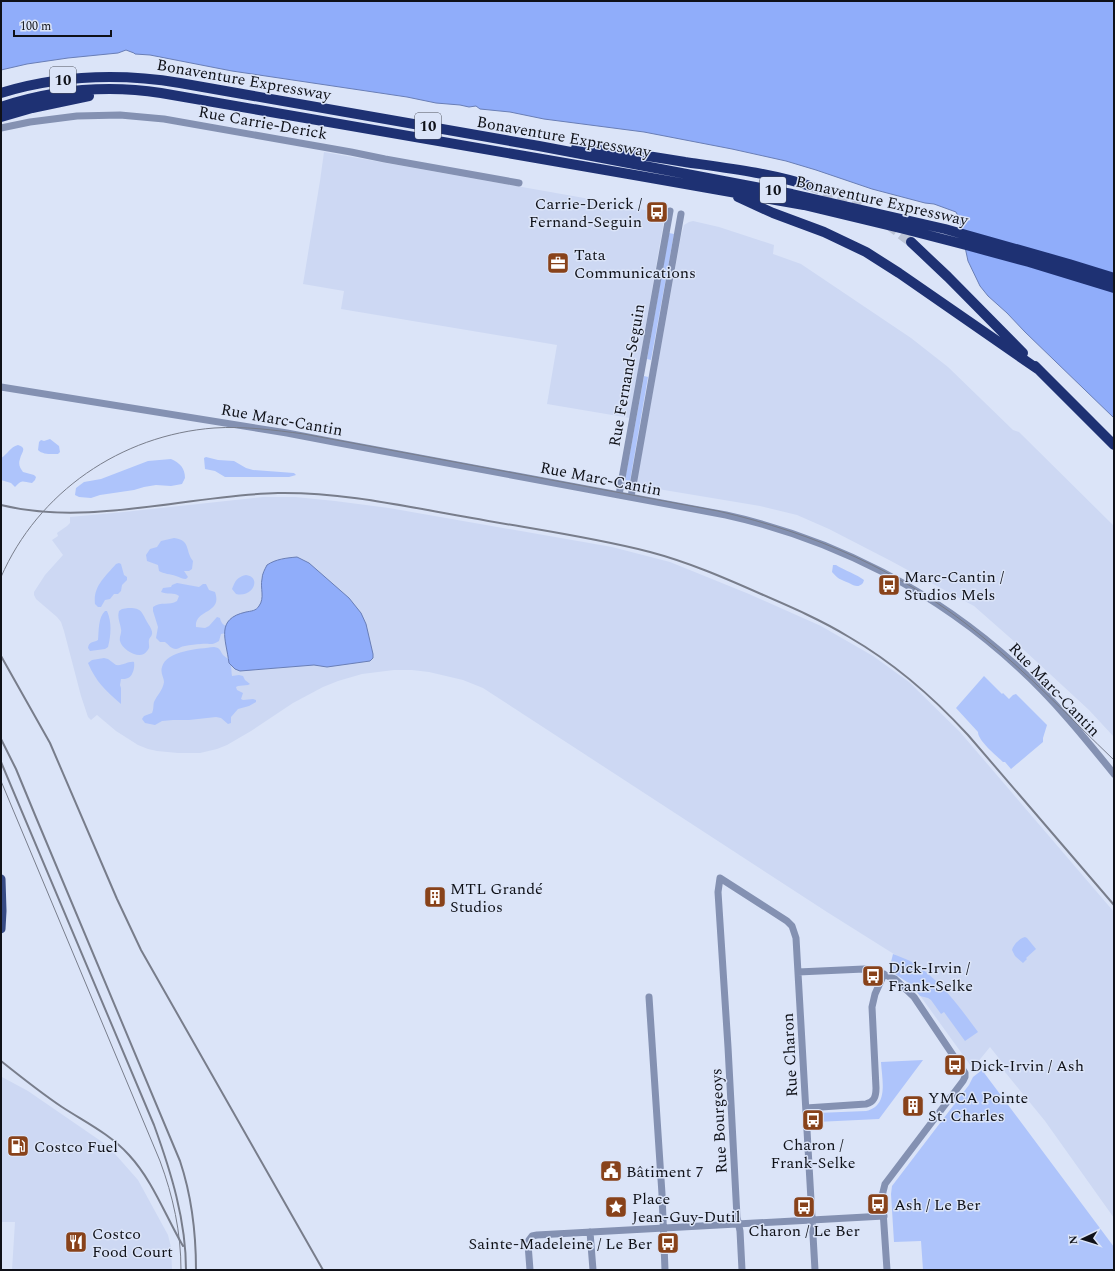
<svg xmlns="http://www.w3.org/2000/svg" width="1115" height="1271" viewBox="0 0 1115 1271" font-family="Spectral,serif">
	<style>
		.built { fill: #cdd8f3 }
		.green { fill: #aec4fb }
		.water { fill: #90adfa; stroke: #697eb6 }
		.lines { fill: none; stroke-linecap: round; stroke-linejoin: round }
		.highway-tunnel { stroke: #bcc4d6; stroke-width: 10; stroke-dasharray: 10 5; stroke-linecap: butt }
		.minor { stroke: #8491b2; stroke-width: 7 }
		.major { stroke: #374b85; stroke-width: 9 }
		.highway { stroke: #1e3173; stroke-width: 10 }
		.tram { stroke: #787d8b; stroke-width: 1 }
		.rail { stroke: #787d8b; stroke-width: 2 }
		.labels { text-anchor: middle; stroke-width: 3; stroke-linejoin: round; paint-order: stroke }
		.shield { fill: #dbe4f8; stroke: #4c505b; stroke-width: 1 }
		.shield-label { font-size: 15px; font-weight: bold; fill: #0f1118 }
		.street-label { font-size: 16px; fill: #0f1118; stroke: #dbe4f8 }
		.poi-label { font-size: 16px; fill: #0f1118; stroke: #dbe4f8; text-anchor: start }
	</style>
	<rect width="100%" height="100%" fill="#dbe4f8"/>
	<!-- built -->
	<path class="built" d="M324 152 601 201 659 213 662 214 664 220 630 418 547 404 557 345 341 309 344 291 303 284 320 181Z
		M693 221 719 227 774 245 773 254 801 264 911 338 948 367 1013 430 1019 432 1114 526V737L1089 710 1024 650 974 606 891 561 829 529 797 515 760 506 640 486 637 480 681 236 684 225 689 222Z
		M263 497H295L335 501 389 508 612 547 670 562 749 594 821 626 873 656 909 682 960 732 1114 912V1218L1045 1121 1005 1072V1066L990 1047 977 1063 979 1066 977 1069 972 1071 971 1066 955 1044 916 990 897 956 827 912 483 688 463 680 429 672 412 670H394L362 674 338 681 323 687 293 703 251 731 227 745 217 749 200 753H178L157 751 148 749 138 745 116 731 97 715 91 720 88 717 81 696 64 631 61 622 57 617 36 599 34 595V592L45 575 63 555 52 540 58 536 57 533 67 526 70 523V517L124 512Z
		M2 1077 28 1091 108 1146 138 1180 168 1235 171 1247 172 1270H12L15 1222H1Z"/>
	<!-- green -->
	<path class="green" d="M669 233 674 234 651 360 647 359Z
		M644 376 648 377 630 481 625 480Z
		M50 439 59 446 60 452 58 454C52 454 43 455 38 450L39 442 41 440 44 441Z
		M18 445C28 448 21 453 20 459 18 464 20 468 23 472L34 475 36 477 35 480 32 483C22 482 23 479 15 487L11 483 1 480V458C8 454 10 447 18 445Z
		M206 457 218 460 234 461 246 468 253 470 294 473 296 475 289 477H225L215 471 205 469 204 458Z
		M171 459C180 463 185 468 185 478L182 484 171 486 156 485 144 487 134 490 100 495 91 498 79 497 75 495 76 488 84 482 101 479 148 461Z
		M174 538C191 540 185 551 193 561L192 569 189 571H184L188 577 186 579C182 579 180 577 176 576 170 574 164 574 159 571L158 565 147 561 146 555 150 549 157 547 161 541Z
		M119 563 121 564 124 575 127 577V580L122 585 121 591 118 594H114L110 599 105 600 101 607H98L95 604C93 586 105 577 116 564Z
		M833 565H836C844 570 858 575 864 580L863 583C858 588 855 586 849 583 840 579 839 580 832 572Z
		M246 575C262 577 253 598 236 594L232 589C235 581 237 577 246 575Z
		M177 583 199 587 203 584H206L209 590 215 592C223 614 194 609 196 627L205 628 209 626 217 617 220 618C221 622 222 624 226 626V633L221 634 219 641C211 646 210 643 201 644 196 644 190 645 185 646 181 646 179 649 176 649 171 649 169 645 165 642H160L156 638 158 627 153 611V607C161 601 169 606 177 601L179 596C174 592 167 595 161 592L163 588 171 587 172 585Z
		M128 608C140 608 141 610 146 620 148 624 153 630 152 634 151 638 150 636 149 640 148 644 151 647 147 651 141 661 122 650 120 641 119 637 122 633 121 629 120 622 117 618 119 611L122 609Z
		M105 611H107C112 622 111 635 108 647L105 649 90 651 88 648C89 641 93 643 98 640 99 630 98 618 105 611Z
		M214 647C221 648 220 651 223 655 225 657 227 658 229 659 232 664 231 670 232 676L239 675 243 676 245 680 250 684 248 685 238 686 236 687 237 690 243 693 241 699 243 700 253 699 256 700V702L249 706 238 709 231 717V723L228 724 221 718 216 717 189 720H173L162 721 155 725 145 723 142 719 144 716 152 713C154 709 153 705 154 702 157 695 163 690 164 682 164 677 160 673 162 667 167 650 199 649 214 647Z
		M104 658 108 659 116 665C123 666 128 661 134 662 135 667 133 676 128 678 126 679 124 679 121 679L120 685 121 688V704C106 691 96 682 88 663L92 660Z
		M984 676 1002 694 1003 693 1009 699 1013 695 1016 694 1047 725 1043 738V742L1011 769 1005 762H1003C997 756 978 741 978 732L956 708Z
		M1025 937 1027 938 1036 949 1026 958 1027 959 1023 963 1015 956 1012 950C1013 945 1020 938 1025 937Z
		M893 954C898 956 904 958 910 961 939 978 958 1005 978 1032L965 1041 944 1012 941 1014 931 1000 928 998 920 996 910 984 889 970Z
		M923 1060 879 1119 816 1122V1118H814V1115L817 1113 866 1111C889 1106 882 1080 881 1062Z
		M982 1070 1114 1247V1270H923L921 1241 894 1242 891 1194 892 1186 969 1085 973 1077Z"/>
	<!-- water -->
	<path class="water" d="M1 1H1114V418L1025 332 1007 313 988 296 980 286 968 261 961 228 960 220 956 212 934 204 925 203 872 189 816 170 786 161 732 149 644 132 544 119 510 112 480 109 476 106 469 107 460 105 436 103 407 97 232 71 150 55 135 54 134 53 126 50 118 53 68 58 27 64 1 70Z
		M297 557 309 563 349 598 361 613 366 624 373 654V658L370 661 327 667 314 665 240 671 235 669 229 663C226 639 215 619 246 612 251 611 256 611 259 606 265 598 260 588 262 579 262 574 265 569 267 565 276 559 286 558 297 557Z"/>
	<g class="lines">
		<!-- highway-tunnel -->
		<path class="highway-tunnel" d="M810 186 834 195 860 207
			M889 225 911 242"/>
		<!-- minor -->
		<path class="minor" d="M1 128 30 122 77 116 120 115 164 119 351 152 385 159 519 183
			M1 387 287 433 334 442 726 515C835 539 937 592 1019 668 1054 700 1084 737 1114 774
			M619 495 670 211
			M631 497 681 214
			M798 972 864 969 878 972 895 979 914 997 965 1073V1077L963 1081 885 1184 882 1196 887 1270
			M649 997 662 1194 665 1270
			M806 1108 866 1104C874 1102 876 1097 876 1088L872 1007 875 994 884 974
			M590 1232 593 1270
			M530 1270 528 1244 529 1240 532 1236 537 1235 884 1216
			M742 1270 740 1231 737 1217 728 1047 718 892 720 878 787 921 792 926 796 938 815 1270"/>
		<!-- major -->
		<path class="major" d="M1 879 2 911 1 929"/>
		<!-- highway -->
		<path class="highway" d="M1 93C60 75 119 73 180 83L539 146 792 194 945 229 1069 264 1114 278
			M1 107C52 90 108 85 161 93L640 176 804 205 904 229 966 245 1029 262 1114 288
			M1 117 32 108 89 96
			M576 148C613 150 649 156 685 162 727 168 770 173 810 186
			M738 197 773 213 824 232 866 252 899 273 1039 370
			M911 242 948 277 1023 353
			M1035 366 1114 445"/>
		<!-- tram -->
		<path class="tram" d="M1 577C38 492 121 435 214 428 244 426 274 430 304 434L718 511C816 534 900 570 979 634 1027 672 1070 718 1114 760
			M1 781 160 1161C173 1196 181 1232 181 1270"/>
		<!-- rail -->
		<path class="rail" d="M1 505C89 527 188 495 278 493 344 492 408 507 472 518 532 529 592 537 650 552 688 562 725 578 761 594 791 607 821 620 849 637 894 663 933 697 968 735L1114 905
			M1 656 50 743 117 899 141 950 323 1270
			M1 739 16 769 35 815 180 1161C192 1197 196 1232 196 1270
			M1 762 154 1125C171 1172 186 1220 186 1270
			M1 1061C21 1077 41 1093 62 1107 85 1122 110 1134 129 1155 153 1181 165 1215 183 1246"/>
	</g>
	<!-- icons -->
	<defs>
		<g id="bus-square" transform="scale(1.15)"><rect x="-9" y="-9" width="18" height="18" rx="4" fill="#88421a" stroke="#dbe4f8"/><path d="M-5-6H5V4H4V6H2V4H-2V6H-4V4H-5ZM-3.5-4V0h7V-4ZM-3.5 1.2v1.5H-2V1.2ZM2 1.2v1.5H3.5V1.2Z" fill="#fff"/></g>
		<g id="office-square" transform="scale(1.15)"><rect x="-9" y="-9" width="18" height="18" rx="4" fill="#88421a" stroke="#dbe4f8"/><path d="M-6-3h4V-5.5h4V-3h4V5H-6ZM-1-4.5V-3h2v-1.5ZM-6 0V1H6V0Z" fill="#fff"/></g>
		<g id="building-square" transform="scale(1.15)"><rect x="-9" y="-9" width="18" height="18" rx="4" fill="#88421a" stroke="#dbe4f8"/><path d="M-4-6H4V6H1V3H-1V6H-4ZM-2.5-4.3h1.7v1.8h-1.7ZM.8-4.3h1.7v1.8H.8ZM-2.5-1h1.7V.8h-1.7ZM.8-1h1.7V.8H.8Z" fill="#fff"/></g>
		<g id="fuel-square" transform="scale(1.15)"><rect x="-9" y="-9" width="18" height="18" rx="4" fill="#88421a" stroke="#dbe4f8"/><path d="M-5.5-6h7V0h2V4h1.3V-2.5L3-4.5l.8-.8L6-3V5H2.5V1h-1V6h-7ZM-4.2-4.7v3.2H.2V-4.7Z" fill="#fff"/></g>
		<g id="civic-square" transform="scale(1.15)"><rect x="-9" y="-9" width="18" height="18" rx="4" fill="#88421a" stroke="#dbe4f8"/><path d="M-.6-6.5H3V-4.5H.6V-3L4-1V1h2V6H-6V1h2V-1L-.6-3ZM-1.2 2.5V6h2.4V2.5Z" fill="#fff"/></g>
		<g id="sight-square" transform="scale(1.15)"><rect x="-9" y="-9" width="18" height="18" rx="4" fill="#88421a" stroke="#dbe4f8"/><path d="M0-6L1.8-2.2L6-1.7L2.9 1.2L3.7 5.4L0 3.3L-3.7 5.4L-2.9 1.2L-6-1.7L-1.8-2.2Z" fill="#fff"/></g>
		<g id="restaurant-square" transform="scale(1.15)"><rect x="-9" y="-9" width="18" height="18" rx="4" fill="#88421a" stroke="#dbe4f8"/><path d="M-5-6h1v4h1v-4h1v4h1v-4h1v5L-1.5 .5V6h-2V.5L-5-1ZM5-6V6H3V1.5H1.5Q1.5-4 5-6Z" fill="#fff"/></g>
	</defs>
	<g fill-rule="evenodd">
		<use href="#bus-square" x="657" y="212"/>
		<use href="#office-square" x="558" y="263"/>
		<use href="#bus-square" x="889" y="585"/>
		<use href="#building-square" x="435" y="897"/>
		<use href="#bus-square" x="873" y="976"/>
		<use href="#bus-square" x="955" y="1065"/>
		<use href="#building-square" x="913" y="1106"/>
		<use href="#bus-square" x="813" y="1120"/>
		<use href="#fuel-square" x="18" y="1146"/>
		<use href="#civic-square" x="611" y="1171"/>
		<use href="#bus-square" x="878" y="1204"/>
		<use href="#sight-square" x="616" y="1207"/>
		<use href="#bus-square" x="804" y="1207"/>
		<use href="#restaurant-square" x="76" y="1242"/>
		<use href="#bus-square" x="668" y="1243"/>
	</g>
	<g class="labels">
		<!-- shield labels -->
		<g class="shield">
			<rect x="50" y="67" width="26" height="26" rx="3"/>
			<rect x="415" y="113" width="26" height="26" rx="3"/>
			<rect x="760" y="177" width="26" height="26" rx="3"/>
		</g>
		<g class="shield-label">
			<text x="63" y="85">10</text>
			<text x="428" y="131">10</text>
			<text x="773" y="195">10</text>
		</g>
		<!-- street labels -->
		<g class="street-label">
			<text transform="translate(244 79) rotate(10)" y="6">Bonaventure Expressway</text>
			<text transform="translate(263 122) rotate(10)" y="6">Rue Carrie-Derick</text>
			<text transform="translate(564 136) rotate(10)" y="6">Bonaventure Expressway</text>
			<text transform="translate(882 200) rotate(13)" y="6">Bonaventure Expressway</text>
			<text transform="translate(626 375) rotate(-80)" y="6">Rue Fernand-Seguin</text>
			<text transform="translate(282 419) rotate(10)" y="6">Rue Marc-Cantin</text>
			<text transform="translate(601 478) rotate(11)" y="6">Rue Marc-Cantin</text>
			<text transform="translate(1055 689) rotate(46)" y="6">Rue Marc-Cantin</text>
			<text transform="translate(789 1055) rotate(-93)" y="6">Rue Charon</text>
			<text transform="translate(718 1121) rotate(-93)" y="6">Rue Bourgeoys</text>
		</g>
		<!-- poi labels -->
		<g class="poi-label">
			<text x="642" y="209" text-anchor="end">Carrie-Derick /<tspan x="642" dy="18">Fernand-Seguin</tspan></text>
			<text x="574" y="260">Tata<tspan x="574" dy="18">Communications</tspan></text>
			<text x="904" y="582">Marc-Cantin /<tspan x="904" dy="18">Studios Mels</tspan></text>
			<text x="450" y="894">MTL Grandé<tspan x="450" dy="18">Studios</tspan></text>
			<text x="888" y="973">Dick-Irvin /<tspan x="888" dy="18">Frank-Selke</tspan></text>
			<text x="970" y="1071">Dick-Irvin / Ash</text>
			<text x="928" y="1103">YMCA Pointe<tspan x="928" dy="18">St. Charles</tspan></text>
			<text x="813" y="1150" text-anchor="middle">Charon /<tspan x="813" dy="18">Frank-Selke</tspan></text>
			<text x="34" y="1152">Costco Fuel</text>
			<text x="626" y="1177">Bâtiment 7</text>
			<text x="632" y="1204">Place<tspan x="632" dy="18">Jean-Guy-Dutil</tspan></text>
			<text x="894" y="1210">Ash / Le Ber</text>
			<text x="804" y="1236" text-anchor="middle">Charon / Le Ber</text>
			<text x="92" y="1239">Costco<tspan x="92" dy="18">Food Court</tspan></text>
			<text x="652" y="1249" text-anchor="end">Sainte-Madeleine / Le Ber</text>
		</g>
	</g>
	<!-- border -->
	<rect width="1115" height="1271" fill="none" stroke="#0f1118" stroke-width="4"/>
	<!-- north arrow -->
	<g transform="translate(1083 1239) rotate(266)" stroke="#dbe4f8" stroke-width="3" paint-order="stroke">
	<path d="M0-3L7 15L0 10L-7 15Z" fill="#0f1118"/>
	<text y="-6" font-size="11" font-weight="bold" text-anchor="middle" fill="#0f1118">N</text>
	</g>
	<!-- scale -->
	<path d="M14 30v6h97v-6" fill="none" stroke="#0f1118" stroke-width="2"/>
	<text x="20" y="30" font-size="12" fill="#0f1118" stroke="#dbe4f8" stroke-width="3" paint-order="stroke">100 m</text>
</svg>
